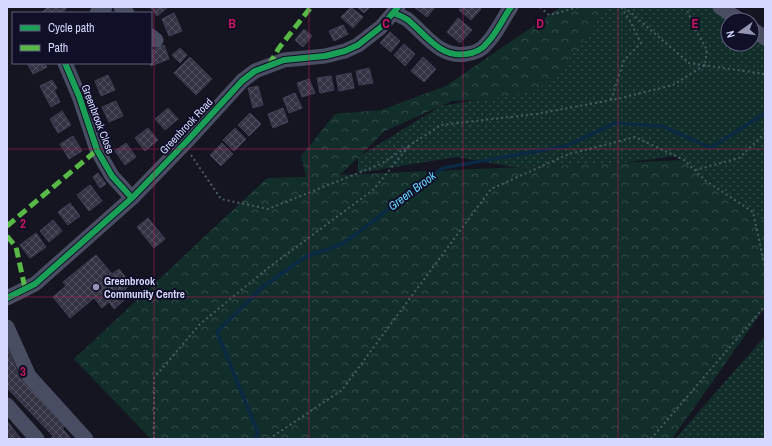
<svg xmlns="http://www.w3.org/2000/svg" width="772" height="446" viewBox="0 0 772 446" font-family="'Archivo Narrow',sans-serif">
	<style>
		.grass { fill: url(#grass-dots) }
		.forest { fill: url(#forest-crowns) }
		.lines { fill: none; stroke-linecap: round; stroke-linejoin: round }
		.stream { stroke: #0a2943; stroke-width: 3.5 }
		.building { fill: url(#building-cross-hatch); stroke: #404055 }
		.path { stroke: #485c65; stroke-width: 2; stroke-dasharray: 2 3; stroke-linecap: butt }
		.minor { stroke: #494d62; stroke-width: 15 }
		.quiet { stroke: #58b947; stroke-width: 5; stroke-dasharray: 10 5; stroke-linecap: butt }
		.cycleway-casing { stroke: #0f0f27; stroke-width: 8 }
		.cycleway { stroke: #1a9f57; stroke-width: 6 }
		.grid { fill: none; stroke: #c2185b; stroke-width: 1; stroke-opacity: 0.55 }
		.poi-dot { fill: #9294b1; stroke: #0f0f27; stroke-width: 1.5 }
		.labels { text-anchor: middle; stroke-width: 4; stroke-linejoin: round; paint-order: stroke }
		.street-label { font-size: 11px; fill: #d6d8ff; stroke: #0f0f27 }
		.poi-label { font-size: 11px; font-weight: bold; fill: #d6d8ff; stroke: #0f0f27; text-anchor: start }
		.water-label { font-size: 12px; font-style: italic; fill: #64d4ff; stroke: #0f0f27 }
		.grid-label { font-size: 13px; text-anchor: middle; font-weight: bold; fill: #c2185b; stroke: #0f0f27; stroke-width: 4; stroke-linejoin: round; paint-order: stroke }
	</style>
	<defs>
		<pattern id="grass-dots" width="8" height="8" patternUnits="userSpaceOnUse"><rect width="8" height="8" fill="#122e2a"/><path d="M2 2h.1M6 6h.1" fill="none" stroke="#344c4a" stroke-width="1.8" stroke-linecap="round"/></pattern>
		<pattern id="forest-crowns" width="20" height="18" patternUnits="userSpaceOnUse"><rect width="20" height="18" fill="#122e2a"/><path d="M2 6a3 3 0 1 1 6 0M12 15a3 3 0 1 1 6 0" fill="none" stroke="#344c4a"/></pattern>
		<pattern id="building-cross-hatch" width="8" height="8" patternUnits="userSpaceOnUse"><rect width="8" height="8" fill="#334"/><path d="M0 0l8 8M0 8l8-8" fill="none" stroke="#505060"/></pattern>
	</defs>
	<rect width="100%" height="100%" fill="#151521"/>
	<!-- grass -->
	<path class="grass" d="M599 7H718L728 20V44H752V29L765 38V222L675 156 621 163 515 167 456 157 358 173V157L441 106 538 90Z
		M765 336V439H675Z"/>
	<!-- forest -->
	<path class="forest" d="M561 7H604L603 14 562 68 538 90 493 99 452 101 385 131 340 175 684 160 765 221V307L672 439H151L74 359 267 178 306 177 301 156 335 114 381 110 446 86Z"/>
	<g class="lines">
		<!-- stream -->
		<path class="stream" d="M255 439 258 433 217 332 264 286 305 257 342 244 363 229 404 197 443 168 566 146 615 123 662 126 711 148 765 113"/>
	</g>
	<!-- building -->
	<path class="building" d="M48 7H65L66 9 61 13H41Z
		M150 7H168L157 16Z
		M351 7 363 17 353 28 341 17Z
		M357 7H370L364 13Z
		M414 7H435L427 17Z
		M461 7H479L481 9 471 20 459 10Z
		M174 13 182 31 169 36 162 19Z
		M458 18 472 30 460 43 447 32Z
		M343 25 348 34 334 41 329 31Z
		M304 29 312 36 303 47 295 40Z
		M390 32 400 41 391 52 380 43Z
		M404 44 415 54 405 66 394 55Z
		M164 45 169 59 151 66 150 63H151V51Z
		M180 48 187 55 180 63 172 55Z
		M190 57 212 79 196 95 174 73Z
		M423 57 436 69 424 82 411 71Z
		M27 63H44L47 67 33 74Z
		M369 68 373 83 359 85 356 71Z
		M351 73 354 88 339 91 336 76Z
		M108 75 115 90 101 96 95 81Z
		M331 76 334 90 320 93 317 78Z
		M309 79 315 93 302 97 297 83Z
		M52 80 57 88 54 90 60 102 51 107 40 86Z
		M258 86 263 105 253 108 248 88Z
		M295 93 302 108 289 113 283 98Z
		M116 101 123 116 109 122 102 107Z
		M168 108 178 119 165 130 155 119Z
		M283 108 288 122 273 128 268 114Z
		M62 111 71 125 58 133 50 119Z
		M250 113 261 124 249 136 238 125Z
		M148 128 158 140 145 151 135 138Z
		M235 128 246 139 234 151 223 140Z
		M73 136 82 151 69 159 60 144Z
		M126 143 136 157 125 165 115 151Z
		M222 143 233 154 221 166 210 155Z
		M98 173 106 184 100 188 93 177Z
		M90 185 102 201 89 211 77 195Z
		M70 203 80 216 68 225 58 212Z
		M148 218 165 239 154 248 137 227Z
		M53 220 62 231 49 242 40 231Z
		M36 233 46 247 30 258 20 245Z
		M96 255 112 274 119 269 131 284 125 289 130 295 114 309 109 302 102 308 94 298 70 318 53 297 66 286 63 282Z
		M7 347 20 378 65 426 62 428 71 439H50L53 436 7 388Z
		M7 421 21 439H7Z"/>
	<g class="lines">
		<!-- path -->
		<path class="path" d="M540 7 549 15 579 7
			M624 7 689 63 765 74
			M611 100 624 60 641 43 629 19 621 7
			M191 155 221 199 268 209 381 164 441 125 536 114 617 99 673 85 705 65 707 50 694 27 686 7
			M695 170 739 158 765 133
			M154 439V378L200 324 268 268 373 190 410 145
			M269 439 342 390 491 189 569 154 635 137 684 160 706 181 753 212 765 268
			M651 439 765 306"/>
		<!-- minor -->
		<path class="minor" d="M121 7 127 13
			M720 7 740 20
			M97 13 105 7
			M394 13C398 15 404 17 408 20 426 35 440 58 466 54 475 53 482 50 487 43 497 33 503 18 511 7
			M752 29 765 38
			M151 36 156 40
			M65 63 79 96 97 150 112 176 132 198
			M7 298 35 284 132 198 189 139 242 81 255 71 284 60 325 56 345 51 358 45 381 27 398 7
			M7 327 29 376 86 439
			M7 405 37 439"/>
		<!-- quiet -->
		<path class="quiet" d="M269 65 279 48 311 7
			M7 226 97 150
			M7 236 16 247 25 288"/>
		<!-- cycleway casing -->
		<g class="cycleway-casing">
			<path id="cycleway" d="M394 13C398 15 404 17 408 20 426 35 440 58 466 54 475 53 482 50 487 43 497 33 503 18 511 7
				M65 63 79 96 97 150 112 176 132 198
				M7 298 35 284 132 198 189 139 242 81 255 71 284 60 325 56 345 51 358 45 381 27 398 7"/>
		</g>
		<!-- cycleway -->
		<use href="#cycleway" class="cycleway"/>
	</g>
	<!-- grid -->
	<path class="grid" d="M154 7V439M309 7V439M463 7V439M618 7V439M7 149H765M7 297H765"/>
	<!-- markers -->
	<circle class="poi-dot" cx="96" cy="287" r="4"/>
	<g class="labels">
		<!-- street labels -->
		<g class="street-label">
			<text transform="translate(98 119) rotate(69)" y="4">Greenbrook Close</text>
			<text transform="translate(186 126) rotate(-47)" y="4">Greenbrook Road</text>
		</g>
		<!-- poi labels -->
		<g class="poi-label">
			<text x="104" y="285">Greenbrook<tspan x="104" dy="13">Community Centre</tspan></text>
		</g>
		<!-- water labels -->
		<g class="water-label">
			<text transform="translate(412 191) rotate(-37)" y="4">Green Brook</text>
		</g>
	</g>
	<g class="grid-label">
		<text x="232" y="28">B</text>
		<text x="386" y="28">C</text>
		<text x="540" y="28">D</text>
		<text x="695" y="28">E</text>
		<text x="23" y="228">2</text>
		<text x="23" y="376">3</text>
	</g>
	<!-- border -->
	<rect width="772" height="446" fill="none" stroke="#d6d8ff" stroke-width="16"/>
	<!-- legend -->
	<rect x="12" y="12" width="140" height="52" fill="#0f0f27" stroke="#5f5f7d"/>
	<rect x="20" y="25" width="20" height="6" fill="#1a9f57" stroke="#5f5f7d"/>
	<text x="48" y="32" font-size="12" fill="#d6d8ff">Cycle path</text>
	<rect x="20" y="45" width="20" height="6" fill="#58b947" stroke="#5f5f7d"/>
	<text x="48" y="52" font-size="12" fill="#d6d8ff">Path</text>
	<!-- north arrow -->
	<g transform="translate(740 32) rotate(256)"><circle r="19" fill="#0f0f27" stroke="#5f5f7d"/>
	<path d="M0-3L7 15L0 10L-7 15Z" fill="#9294b1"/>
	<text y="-6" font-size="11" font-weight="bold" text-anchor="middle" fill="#d6d8ff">N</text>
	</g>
</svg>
